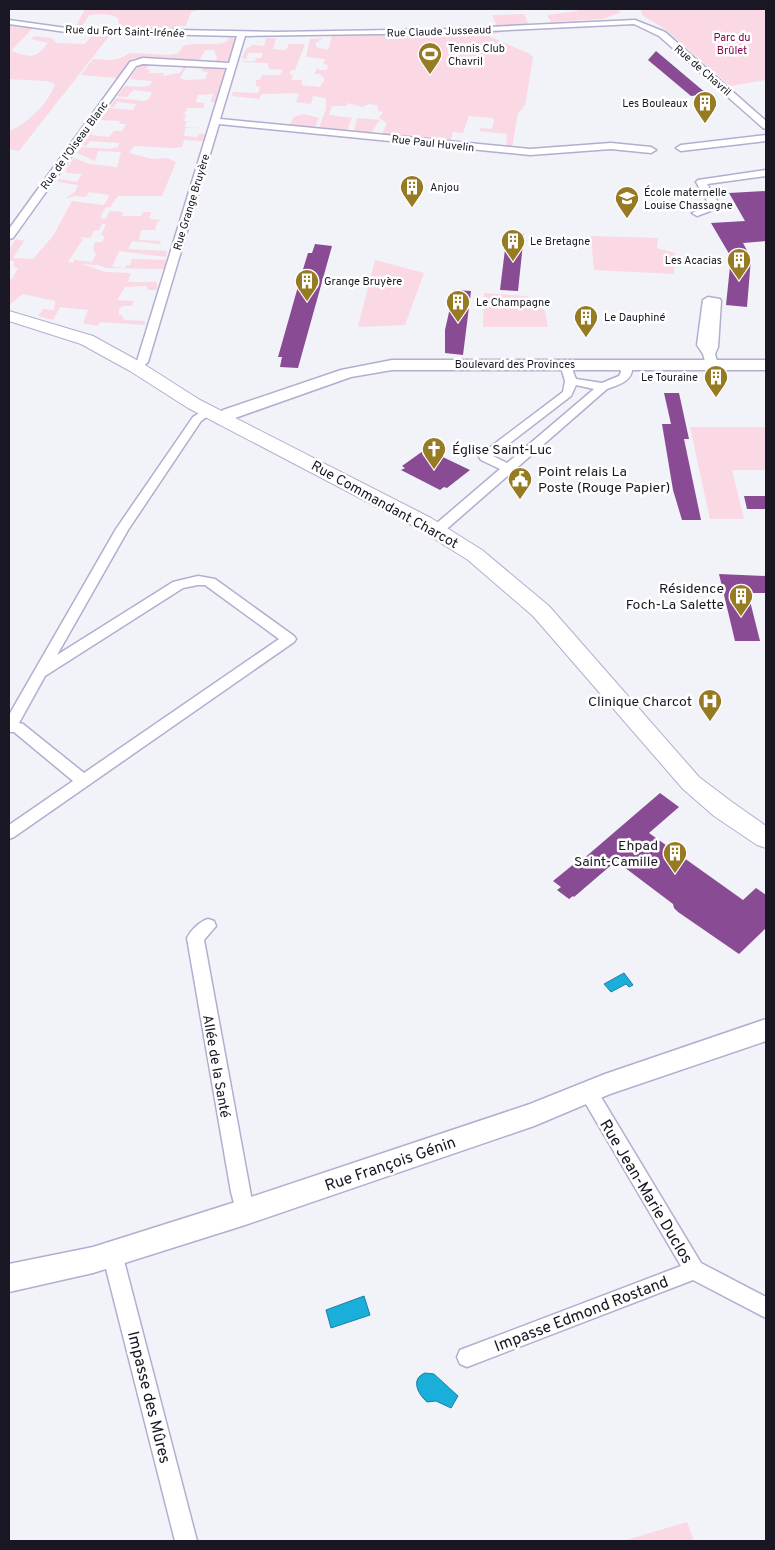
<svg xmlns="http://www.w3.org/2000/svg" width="775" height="1550" viewBox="0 0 775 1550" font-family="Overpass,sans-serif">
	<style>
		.green { fill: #fad8e4; fill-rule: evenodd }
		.water { fill: #1aaeda; stroke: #1981a3 }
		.building { fill: #894b93 }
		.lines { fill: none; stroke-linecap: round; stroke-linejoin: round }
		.minor-casing { stroke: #b1aed0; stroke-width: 3 }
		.secondary-casing { stroke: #b1aed0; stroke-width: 3 }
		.primary-casing { stroke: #b1aed0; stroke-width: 2 }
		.minor { fill: #fff; fill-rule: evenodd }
		.secondary { fill: #fff; fill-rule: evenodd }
		.primary { fill: #fff; fill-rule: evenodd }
		.labels { text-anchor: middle; stroke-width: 5; stroke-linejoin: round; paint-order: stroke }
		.far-street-label { font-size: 11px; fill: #181723; stroke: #fff }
		.far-park-label { font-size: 11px; fill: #80064c; stroke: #fff }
		.far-poi-label { font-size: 11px; fill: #181723; stroke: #fff; text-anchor: start }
		.poi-label { font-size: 14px; fill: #181723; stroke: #fff; text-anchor: end }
		.street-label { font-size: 14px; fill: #181723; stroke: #fff }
		.near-street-label { font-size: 16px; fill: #181723; stroke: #fff }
	</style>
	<rect width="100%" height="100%" fill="#f2f2f9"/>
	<!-- green -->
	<path class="green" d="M85 9H201L191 12 186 26H177L173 30 119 29 118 18C111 13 99 14 89 15L81 28 76 26Z
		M579 9H621L619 13 602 19 551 22 547 15 577 11Z
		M641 9H766V80L730 86 665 29 642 15Z
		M524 14 529 25 497 26 492 15Z
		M9 22 35 26 11 51C31 57 35 60 48 43L31 39 34 36 51 38 57 43 85 44 93 34 110 35 19 151 9 149V131C27 124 49 103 55 84L46 81 9 79Z
		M500 30 503 32 486 35 530 54 533 57 525 106H522L523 108 518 113 512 147 506 146 507 134 479 131 481 128 492 129 494 120 492 118 469 116 463 133 453 132 451 140 382 134 387 123 379 118 383 112 378 111 377 105 369 104 362 107 348 103 346 106H332L329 115 352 118 347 131 319 128 326 109V98L313 96 311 104 296 102 299 93 262 94 259 99 232 96 233 92 258 93 260 87 256 86V80H260L262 75H280L283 70 269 69 268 63 243 62 242 61H255L256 58H261L263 53H248L246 59 242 58 246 49 253 45 264 46 266 38H276L273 49 286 50 289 44H305L295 70H291L289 74 293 75 291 80H302V85L320 87 325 79 320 74H314L317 68 320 70H327L328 65 323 64 325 59 306 57 310 39 323 38 316 43V47L328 50 332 36Z
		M229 37 237 39 231 60 215 63 217 58 214 50H205L199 61 133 58 117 78 81 75 93 59C107 60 118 62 129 53L169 55 179 53 183 46C198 41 215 48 228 41Z
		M144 64H150L146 69 150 70 149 73H164L163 76 180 73 184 66H187L180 78 186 80 205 79 208 72 201 71 204 67H219L226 72 216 103 211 102 213 94 198 95 196 102 205 103 203 108H187L186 112 182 114 186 115 184 121H187L185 127 200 128H185L184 136 197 137 199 134H206L203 141 184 140 182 147 172 148 134 146 129 153 153 159 167 158 176 162 162 196H118L110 207H106L100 218 105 219 110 211 123 212 122 216H141L143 212H151L149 219 161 220 157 222 155 230H141L139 240 161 241 160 244 132 241 128 249 167 251 166 257 119 251 112 267 125 268 127 265H130L132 259 166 260 164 269 107 268 97 265 82 264 105 272 131 273 128 282H157V290H148L147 286 125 287 117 300 133 301 132 306H123L119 309V315H122L124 320 145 321V325L101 322 97 326 83 323 88 310 60 307 53 320 38 316 43 309 54 310 55 301 23 294 9 305V279H12L18 268 14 267V261L9 260V250L16 239 24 241 13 258 33 259 53 236 72 201 103 205 106 203 109 195 89 192 86 197 77 196 66 198 75 192 78 185 58 182 59 179 77 182 82 174 67 173 66 170 74 158 90 164 117 167 121 152 98 151 95 161 77 153 82 147 109 149 118 147 119 143 90 141 86 146 83 145 93 129 91 135 109 137 114 131H122L126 124H119L120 121 100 120 109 108 133 110 136 104 117 102 114 107H110L116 98 144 101 149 99 152 92 133 90 127 97 117 96 125 86 143 87 150 85 152 81 130 79 138 66ZM102 224H106L101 235 105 236 102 242H95L93 248 96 254 92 262 74 260 73 263 68 262 83 239 79 237 90 238 94 231 99 230Z
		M304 114 319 118 315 127 289 126 294 117Z
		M357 118 380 120 371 133 354 131Z
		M591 236 658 238 657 248 675 253 674 274 594 270Z
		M375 260 424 273 405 325 358 327Z
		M484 293 527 296 545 311 548 327H483Z
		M690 427H766V470H732L744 519H710Z
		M687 1522 694 1541H623Z"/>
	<!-- water -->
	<path class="water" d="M624 973 633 985 629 987 626 984 611 992 604 984Z
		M364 1296 370 1315 331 1328 326 1310Z
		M425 1373 434 1374 458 1396 451 1408 436 1401 427 1402C418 1394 410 1379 425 1373Z"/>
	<!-- building -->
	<path class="building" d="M656 51 707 94 691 96 648 60Z
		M766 191V241L743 243 751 258 747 307 726 305 731 257 711 223 745 221 729 193Z
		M507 233 524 234 518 291 500 290Z
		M315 244 332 246 298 368 280 367 282 357H278L301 276 308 253H312Z
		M454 290 471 291 463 355 445 353V330Z
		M664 393H679L689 439H684L701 520H682L673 490 662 424H671Z
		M428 450 470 470 447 488 444 487 440 490 401 470 405 468 402 466 423 451 425 452Z
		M744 496H766V509H747Z
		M719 574 766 576V593H748L760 641H735Z
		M660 793 679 807 649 833 743 900 756 888 766 895V928L739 954 678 912 674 908 673 904 616 861 574 897 573 896 569 899 557 890 561 887 553 881 580 859 582 860Z"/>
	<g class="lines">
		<!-- minor casing -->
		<g class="minor-casing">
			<path id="minor" d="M9 20 66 28 277 32 448 29 635 20 665 32 766 121V129L763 128 659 36 634 24 448 33 245 36 220 119 530 149 611 143 651 147 656 150 651 153 611 149 530 155 219 124 148 362 140 369 136 370 130 367 137 361 227 68 143 64 136 66 13 238 9 239V229L130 62 143 58 229 63 237 36 66 32 9 24Z
				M766 135V141L681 151 676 148 681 145Z
				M766 170V176L707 184 721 207 697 216 692 213 710 206 696 182 698 180Z
				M708 297 720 299 721 301 718 347 715 354 718 365 712 368 706 365 703 354 697 345 703 300Z
				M626 362 632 365C634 381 620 384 607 389L441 534H431L430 531 431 528 500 469 481 460 479 457 481 454 563 392 565 381 562 371 564 369H572L576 379 602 383 619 376 621 372 620 365ZM576 385 594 389 507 463 493 456 571 396Z
				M209 407 215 411 201 421 128 530 57 655 173 582 198 576 215 579 294 636 296 639 294 642 14 837 9 839V825L73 781 14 732H9V715L116 529 193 417ZM198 585H205L279 639 84 773 23 724 19 723 45 676 183 588Z
				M208 919 214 921 216 926 204 940 254 1212 252 1218 245 1221 238 1218 231 1192 187 938C191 930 199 922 208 919Z
				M589 1085 595 1087 701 1263 766 1297V1318L693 1280 467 1367 460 1364 457 1357 460 1350 681 1266 583 1099 580 1093 583 1087Z
				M112 1244 119 1246 122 1253 197 1541H175L102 1253 105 1246Z"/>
		</g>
		<!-- secondary casing -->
		<g class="secondary-casing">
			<path id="secondary" d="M392 360H766V370H392L351 377 235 418 229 423H217L215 419 223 410 341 370Z
				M766 1019V1041L610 1094 534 1126 245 1225 93 1273 9 1292V1264L93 1247 245 1199 530 1104 605 1074Z"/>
		</g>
		<!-- primary casing -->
		<g class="primary-casing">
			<path id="primary" d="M9 311 93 336 142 363 200 400 431 518 482 550 549 606 699 777 732 802 766 826V848L757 845 714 816 683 789 533 616 468 560 417 528 188 408 130 371 81 344 9 321Z"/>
		</g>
		<!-- minor -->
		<use href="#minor" class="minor"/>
		<!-- secondary -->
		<use href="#secondary" class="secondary"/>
		<!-- primary -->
		<use href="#primary" class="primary"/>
	</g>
	<!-- icons -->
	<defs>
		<g id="stadium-pin" transform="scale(1.25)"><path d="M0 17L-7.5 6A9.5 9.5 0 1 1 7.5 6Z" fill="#967b23" stroke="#fff"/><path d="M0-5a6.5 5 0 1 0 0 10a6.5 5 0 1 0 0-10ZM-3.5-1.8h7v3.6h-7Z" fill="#fff"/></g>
		<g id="building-pin" transform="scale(1.25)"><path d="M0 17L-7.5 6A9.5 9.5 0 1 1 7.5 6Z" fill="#967b23" stroke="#fff"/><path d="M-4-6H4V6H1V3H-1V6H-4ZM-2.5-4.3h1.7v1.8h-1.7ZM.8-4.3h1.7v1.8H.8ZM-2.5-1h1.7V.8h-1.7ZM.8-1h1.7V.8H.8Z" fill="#fff"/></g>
		<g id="school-pin" transform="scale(1.25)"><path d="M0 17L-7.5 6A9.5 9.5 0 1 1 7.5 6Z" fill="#967b23" stroke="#fff"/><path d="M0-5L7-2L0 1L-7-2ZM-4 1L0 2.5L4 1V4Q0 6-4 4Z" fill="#fff"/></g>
		<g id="church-pin" transform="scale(1.25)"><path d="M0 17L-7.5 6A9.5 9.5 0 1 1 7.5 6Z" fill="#967b23" stroke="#fff"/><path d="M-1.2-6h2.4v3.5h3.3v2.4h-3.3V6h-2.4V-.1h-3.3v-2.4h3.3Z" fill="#fff"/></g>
		<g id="civic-pin" transform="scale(1.25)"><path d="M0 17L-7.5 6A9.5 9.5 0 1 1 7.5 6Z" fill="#967b23" stroke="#fff"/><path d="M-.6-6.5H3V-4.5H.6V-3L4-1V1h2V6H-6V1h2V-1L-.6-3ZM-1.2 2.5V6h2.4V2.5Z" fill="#fff"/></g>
		<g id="hospital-pin" transform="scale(1.25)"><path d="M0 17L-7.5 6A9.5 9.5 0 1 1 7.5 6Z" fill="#967b23" stroke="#fff"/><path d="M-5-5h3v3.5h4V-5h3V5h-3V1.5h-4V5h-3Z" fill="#fff"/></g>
	</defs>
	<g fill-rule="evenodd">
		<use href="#stadium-pin" x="430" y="54"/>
		<use href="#building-pin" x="705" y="103"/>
		<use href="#building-pin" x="412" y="187"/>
		<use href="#school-pin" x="627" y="198"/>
		<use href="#building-pin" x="513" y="241"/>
		<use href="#building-pin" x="739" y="260"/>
		<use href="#building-pin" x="307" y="281"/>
		<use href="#building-pin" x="458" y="302"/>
		<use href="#building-pin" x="586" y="317"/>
		<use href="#building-pin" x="716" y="377"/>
		<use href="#church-pin" x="434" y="449"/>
		<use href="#civic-pin" x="520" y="479"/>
		<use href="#building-pin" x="741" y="596"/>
		<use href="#hospital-pin" x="710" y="701"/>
		<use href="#building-pin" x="675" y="853"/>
	</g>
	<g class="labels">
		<!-- far-street labels -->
		<g class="far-street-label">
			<text transform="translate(125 31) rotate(2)" y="4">Rue du Fort Saint-Irénée</text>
			<text transform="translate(439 31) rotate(-2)" y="4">Rue Claude Jusseaud</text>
			<text transform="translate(703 70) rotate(41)" y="4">Rue de Chavril</text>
			<text transform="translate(433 143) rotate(6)" y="4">Rue Paul Huvelin</text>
			<text transform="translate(74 145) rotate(-54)" y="4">Rue de l'Oiseau Blanc</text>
			<text transform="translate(191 202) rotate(-73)" y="4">Rue Grange Bruyère</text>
			<text x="515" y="368">Boulevard des Provinces</text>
		</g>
		<!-- far-park labels -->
		<g class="far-park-label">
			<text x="732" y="41">Parc du<tspan x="732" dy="13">Brûlet</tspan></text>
		</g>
		<!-- far-poi labels -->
		<g class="far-poi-label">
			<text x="448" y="52">Tennis Club<tspan x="448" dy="13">Chavril</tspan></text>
			<text x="688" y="107" text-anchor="end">Les Bouleaux</text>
			<text x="430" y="191">Anjou</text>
			<text x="644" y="196">École maternelle<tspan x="644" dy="13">Louise Chassagne</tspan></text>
			<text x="530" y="245">Le Bretagne</text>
			<text x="722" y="264" text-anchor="end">Les Acacias</text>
			<text x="324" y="285">Grange Bruyère</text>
			<text x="476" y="306">Le Champagne</text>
			<text x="604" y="321">Le Dauphiné</text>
			<text x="698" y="381" text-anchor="end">Le Touraine</text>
		</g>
		<!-- poi labels -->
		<g class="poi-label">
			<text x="452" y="454" text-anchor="start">Église Saint-Luc</text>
			<text x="538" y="476" text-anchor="start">Point relais La<tspan x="538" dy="16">Poste (Rouge Papier)</tspan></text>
			<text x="724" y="593">Résidence<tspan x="724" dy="16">Foch-La Salette</tspan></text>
			<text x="692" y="706">Clinique Charcot</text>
			<text x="658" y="850">Ehpad<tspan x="658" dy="16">Saint-Camille</tspan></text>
		</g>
		<!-- street labels -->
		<g class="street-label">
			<text transform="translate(385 504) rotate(29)" y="5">Rue Commandant Charcot</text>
			<text transform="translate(217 1066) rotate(80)" y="5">Allée de la Santé</text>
		</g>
		<!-- near-street labels -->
		<g class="near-street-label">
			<text transform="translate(390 1163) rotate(-19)" y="6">Rue François Génin</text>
			<text transform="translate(647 1191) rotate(59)" y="6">Rue Jean-Marie Duclos</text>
			<text transform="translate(581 1313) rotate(-21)" y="6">Impasse Edmond Rostand</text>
			<text transform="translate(150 1397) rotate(76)" y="6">Impasse des Mûres</text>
		</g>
	</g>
	<!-- border -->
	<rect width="775" height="1550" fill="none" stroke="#181723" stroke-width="20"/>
</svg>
